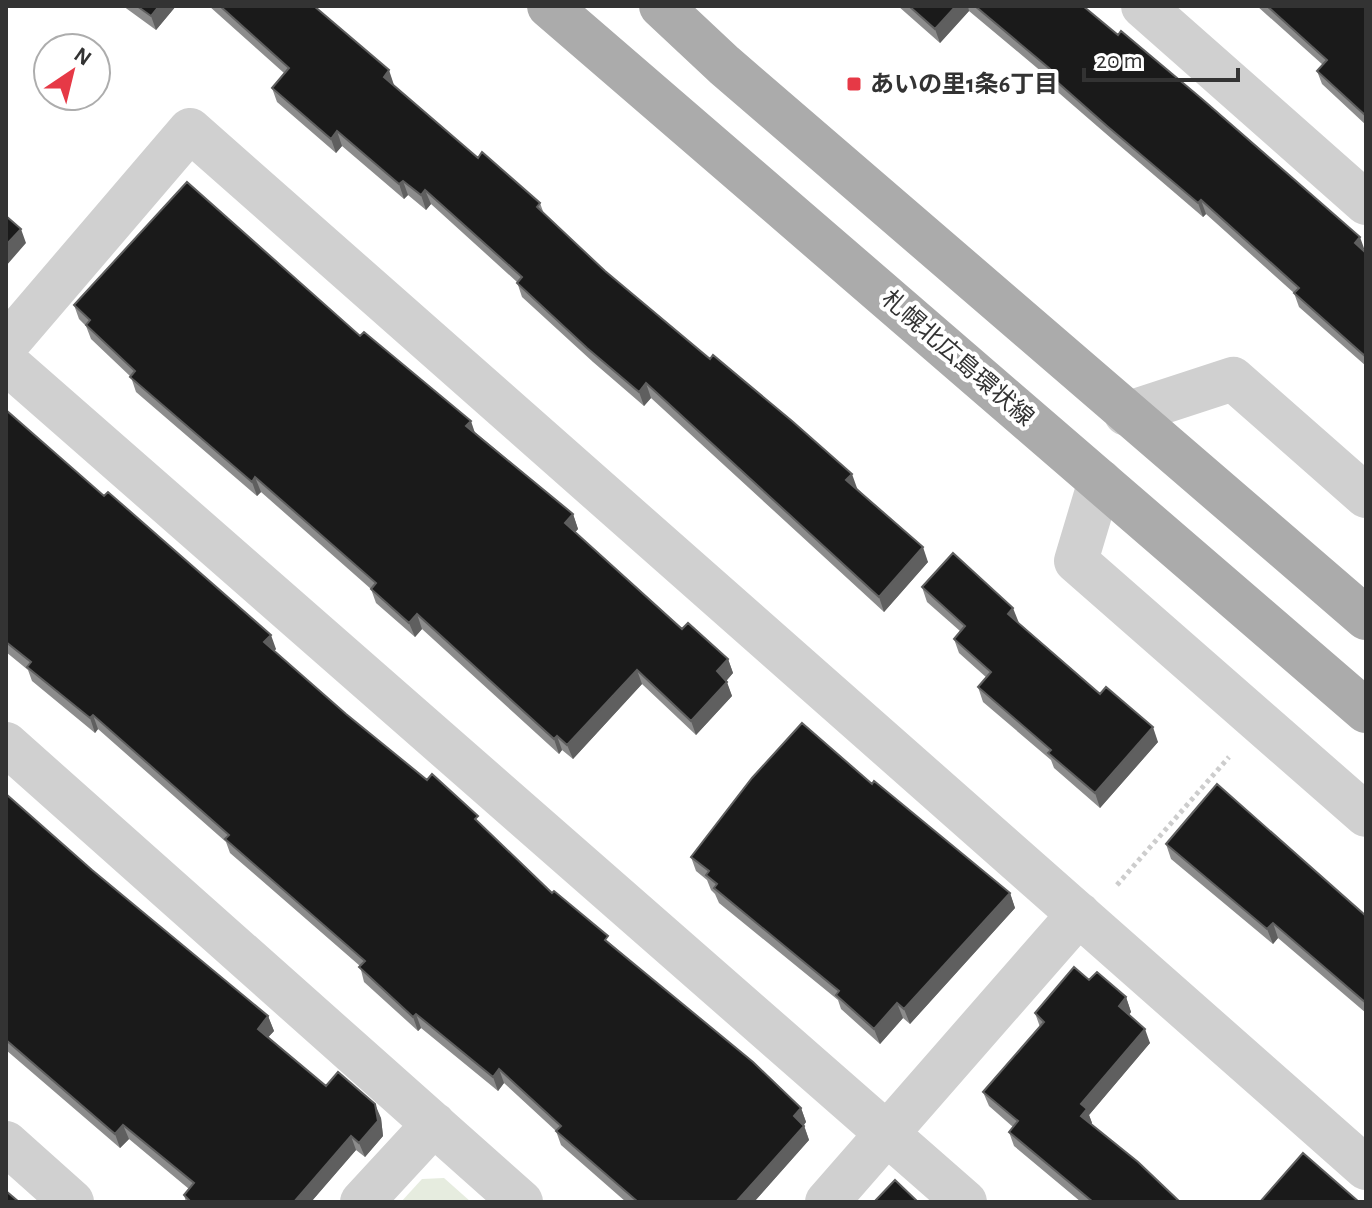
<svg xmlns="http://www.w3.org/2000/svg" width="1372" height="1208" viewBox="0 0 1372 1208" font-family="'Alegreya Sans','Noto Sans JP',sans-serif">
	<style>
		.green { fill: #e6ecdf }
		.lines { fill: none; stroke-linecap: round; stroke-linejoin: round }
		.path { stroke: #cdcdcd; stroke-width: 5; stroke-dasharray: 4 4; stroke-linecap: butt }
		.street { stroke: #d0d0d0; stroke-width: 44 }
		.primary { stroke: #ababab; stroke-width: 44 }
		.wall { fill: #8c8c8c }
		.shaded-wall { fill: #5f5f5f }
		.building { fill: #1a1a1a; stroke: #5f5f5f; stroke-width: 2 }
		.poi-dot { fill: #e63946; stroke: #fff; stroke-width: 3 }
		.labels { text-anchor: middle; stroke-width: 8; stroke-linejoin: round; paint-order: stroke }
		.poi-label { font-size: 24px; font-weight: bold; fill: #333; stroke: #fff; text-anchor: start }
		.street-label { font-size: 24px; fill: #333; stroke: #fff }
	</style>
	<rect width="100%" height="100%" fill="#fff"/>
	<!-- green -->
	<path class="green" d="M444 1178 471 1202H401L422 1179Z"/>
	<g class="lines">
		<!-- path -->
		<path class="path" d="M1117 885 1229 757"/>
		<!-- street -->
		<path class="street" d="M1143 6 1366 203
			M6 345 190 130 1366 1168
			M6 362 965 1202
			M1126 414 1233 379 1366 496
			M1100 481 1076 561 1366 815
			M6 744 521 1202
			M6 1143 72 1202
			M362 1202 434 1124
			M827 1202 1079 914"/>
		<!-- primary -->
		<path class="primary" d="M549 6 1366 711
			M661 6 724 65 1366 618"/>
	</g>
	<!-- wall -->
	<path class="wall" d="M123 6H176L156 30Z
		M209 6H315L394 86 478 158 540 203 544 214 605 271 857 488 928 562 884 612 651 398 644 406 593 362 522 297 517 282 431 204 426 210 408 195 404 199 342 146 336 153 277 102 272 88 284 73Z
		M898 6H1083L1366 253V366L1299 307 1294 293 1206 214 1203 217 1112 139 1052 87 1049 78 969 11 940 43Z
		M1257 6H1366V125L1322 84 1317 71 1323 65Z
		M74 305 360 336 573 514 578 529 575 532 682 629 728 659 733 673 726 681 732 696 696 735 642 684 573 759 562 750 559 754 422 629 415 637 376 603 371 589 261 492 257 496 136 392 131 377 91 339 86 326 79 319Z
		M6 410 276 649 274 651 346 714 481 825 552 893 801 1108 806 1122 804 1125 809 1140 754 1202H626L561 1145 556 1131 504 1083 498 1091 421 1028 418 1031 364 982 360 966 230 853 226 842 98 729 95 733 32 681 28 670 6 652Z
		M922 587 1019 623 1100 694 1158 742 1100 808 1054 768 1051 760 983 702 978 687 987 678 959 653 954 639 960 631 927 602Z
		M872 784 1010 893 1015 908 910 1024 903 1018 880 1044 841 1009 838 1000 719 903 715 894 711 890 707 880 696 871 691 857Z
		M6 794 92 870 268 1016 274 1031 268 1037 326 1086 381 1118 383 1136 365 1157 356 1150 311 1202H186L184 1195 189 1189 129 1139 120 1148 6 1050Z
		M1166 844 1366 916V1013L1278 938 1273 944 1171 859Z
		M1089 980 1126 997 1131 1012 1129 1015 1150 1043 1089 1115 1092 1123 1091 1124 1180 1202H1081L1014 1146 1009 1132 1013 1127 989 1106 983 1092 1040 1027 1035 1013Z"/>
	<!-- shaded-wall -->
	<path class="shaded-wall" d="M159 6H176L156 30 151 16Z
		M956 6H968L969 11 940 43 935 29Z
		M389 70 394 85 389 91 384 77Z
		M337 131 342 146 336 153 331 139Z
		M403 181 408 195 404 199 399 184Z
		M425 190 431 204 426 210 421 195Z
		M1201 200 1206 214 1203 217 1198 203Z
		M21 229 26 243 6 266V245Z
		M1360 237 1365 251 1355 243Z
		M646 383 651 398 644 406 639 392Z
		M471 421 476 436 466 426Z
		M852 474 857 488 851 495 846 480Z
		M255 477 261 492 257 496 252 482Z
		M573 514 578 529 570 538 565 523Z
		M923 547 928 562 884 612 879 597Z
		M1013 608 1019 623 1008 614Z
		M417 614 422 629 415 637 409 623Z
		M271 635 276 649 269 657 264 642Z
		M728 659 733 673 722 686 717 671Z
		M637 670 642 684 573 759 567 745Z
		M727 682 732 696 696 735 691 721Z
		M93 715 98 729 95 733 90 718Z
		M1153 727 1158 742 1100 808 1095 793Z
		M557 736 562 750 559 754 554 739Z
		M1010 893 1015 908 910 1024 904 1009Z
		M1273 923 1278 938 1273 944 1267 929Z
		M1126 997 1131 1012 1124 1021 1119 1006Z
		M897 1003 903 1018 880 1044 874 1029Z
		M416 1014 421 1028 418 1031 413 1017Z
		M268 1016 274 1031 263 1043 258 1029Z
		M1145 1029 1150 1043 1089 1115 1092 1123 1086 1130 1081 1116V1104Z
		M499 1069 504 1083 498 1091 493 1077Z
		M375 1104 381 1118 383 1136 365 1157 359 1143Z
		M801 1108 806 1122 799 1131 794 1116Z
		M123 1125 129 1139 120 1148 115 1134Z
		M804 1126 809 1140 754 1202H736Z
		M351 1136 356 1150 311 1202H294Z"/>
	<!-- building -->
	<path class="building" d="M137 6H159L151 16Z
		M220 6H314L389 70 384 77 478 158 482 152 540 203 537 207 605 271 710 359 713 355 792 421 852 474 846 480 923 547 879 597 646 383 639 392 587 348 517 283 522 277 425 190 421 195 403 181 399 184 337 131 331 139 272 88 289 68Z
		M909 6H956L935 29Z
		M975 6H1083L1118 35 1121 31 1202 99 1360 237 1355 243 1366 253V357L1294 293 1299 288 1201 200 1198 203 1107 126 1047 73 1050 69Z
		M1267 6H1366V116L1317 71 1327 60Z
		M187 182 360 336 364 332 471 421 466 426 573 514 565 523 682 629 688 623 728 659 717 671 727 682 691 721 637 670 567 745 557 736 554 739 417 614 409 623 371 589 376 583 255 477 252 482 130 377 135 371 86 325 90 320 74 305Z
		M6 216 21 229 6 245Z
		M6 410 104 496 108 492 271 635 264 642 346 714 427 780 432 774 478 816 475 819 552 893 554 891 608 936 605 940 753 1062 801 1108 794 1116 804 1126 736 1202H638L556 1131 561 1126 499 1069 493 1077 416 1014 413 1017 359 967 365 961 225 839 229 835 93 715 90 718 27 667 31 662 6 642Z
		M953 553 1013 608 1008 614 1100 694 1106 687 1153 727 1095 793 1048 753 1051 750 978 687 991 672 954 639 965 626 922 587Z
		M802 723 872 784 874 781 1010 893 904 1009 897 1003 874 1029 836 995 839 991 714 888 717 884 706 875 709 871 691 857 752 778Z
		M1217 784 1366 916V1003L1273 923 1267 929 1166 844Z
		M6 794 92 870 268 1016 258 1029 326 1086 338 1072 375 1104 378 1121 359 1143 351 1136 294 1202H191L184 1195 194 1183 123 1125 115 1134 6 1040Z
		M1074 967 1089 980 1097 972 1126 997 1119 1006 1145 1029 1081 1104 1087 1109 1081 1116 1138 1162 1180 1202H1093L1009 1132 1018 1121 983 1092 1044 1022 1035 1013Z
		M1303 1153 1359 1202H1260Z
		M895 1180 918 1202H874Z
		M6 1191 19 1202H6Z"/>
	<!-- markers -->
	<rect class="poi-dot" x="846" y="76" width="16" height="16" rx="4"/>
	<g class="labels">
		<!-- poi labels -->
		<g class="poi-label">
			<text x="870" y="92">あいの里1条6丁目</text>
		</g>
		<!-- street labels -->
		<g class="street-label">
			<text transform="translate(958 358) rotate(41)" y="8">札幌北広島環状線</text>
		</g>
	</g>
	<!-- border -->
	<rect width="1372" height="1208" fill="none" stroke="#333333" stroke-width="16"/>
	<!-- north arrow -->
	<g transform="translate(72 72) rotate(35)"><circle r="38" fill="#ffffff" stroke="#adadad" stroke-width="2"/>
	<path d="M0-6L14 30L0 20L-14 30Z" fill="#e63946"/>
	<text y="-12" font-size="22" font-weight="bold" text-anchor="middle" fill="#333333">N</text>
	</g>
	<!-- scale -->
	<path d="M1084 68v12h154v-12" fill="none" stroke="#333333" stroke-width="4"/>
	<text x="1096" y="68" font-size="24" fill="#333333" stroke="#ffffff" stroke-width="6" paint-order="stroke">20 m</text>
</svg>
